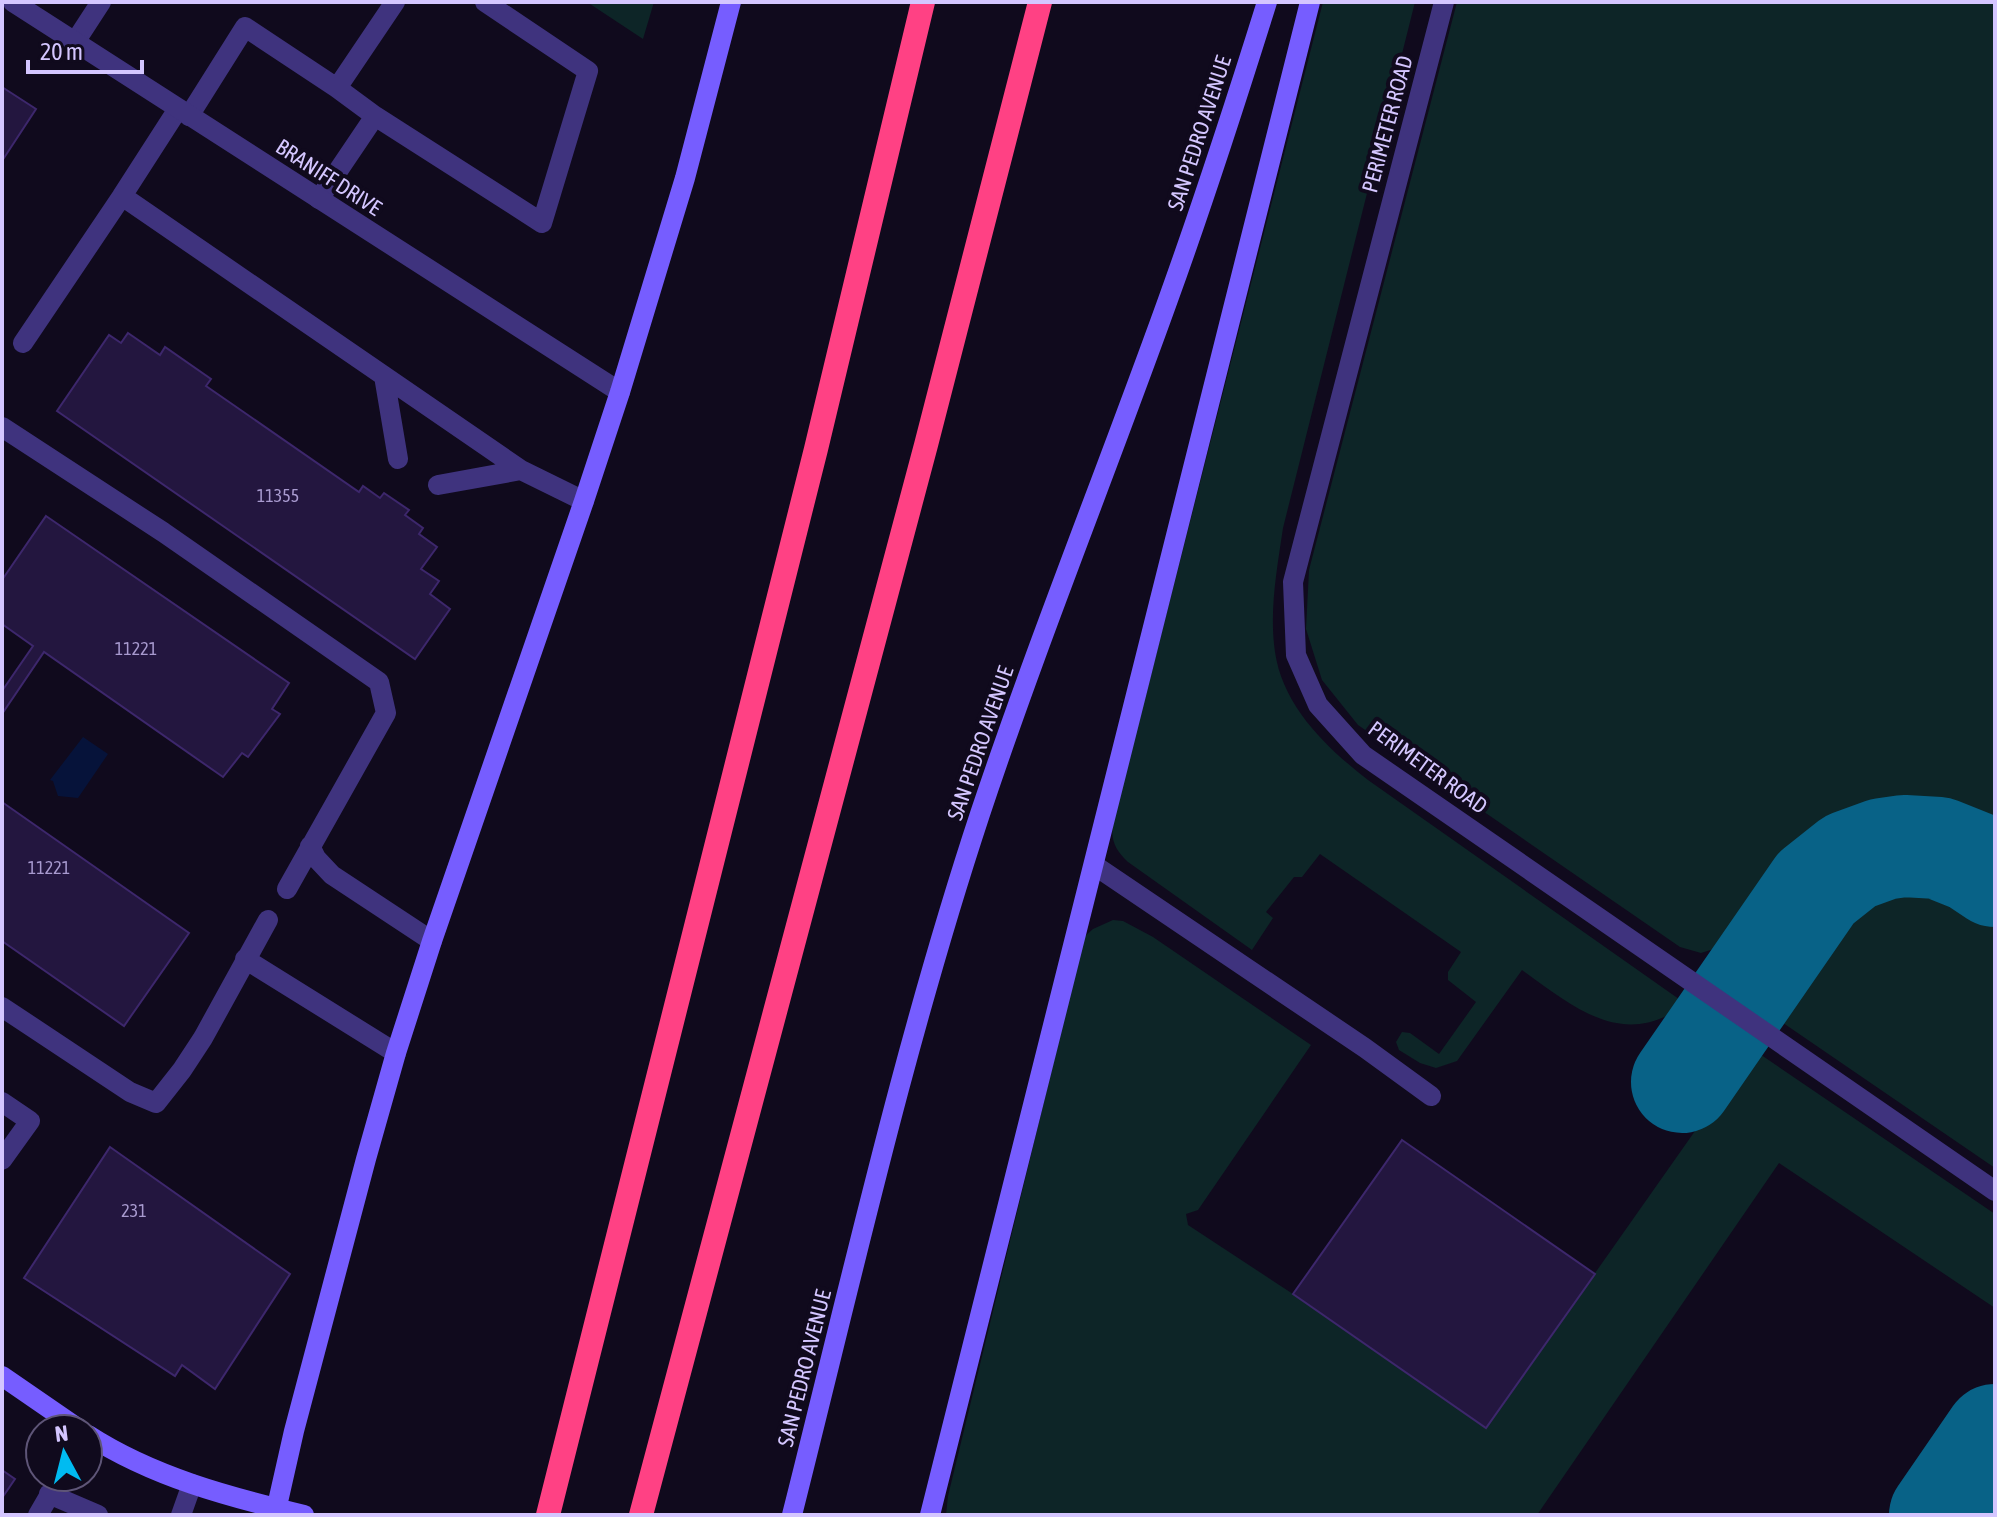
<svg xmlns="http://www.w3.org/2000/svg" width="1997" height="1517" viewBox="0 0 1997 1517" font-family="'Asap Condensed',sans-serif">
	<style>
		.green { fill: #0d2527 }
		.water { fill: #06133a }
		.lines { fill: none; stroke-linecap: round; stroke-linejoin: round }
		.taxiway { stroke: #086287; stroke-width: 102 }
		.building { fill: #23163f; stroke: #3d276c; stroke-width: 2 }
		.lane { stroke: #3f337e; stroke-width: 20 }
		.street { stroke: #3f337e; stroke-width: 20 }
		.secondary { stroke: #765dff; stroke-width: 20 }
		.highway { stroke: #ff4184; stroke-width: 24 }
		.labels { text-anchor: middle; stroke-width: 8; stroke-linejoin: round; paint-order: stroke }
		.number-label { font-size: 18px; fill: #a89acf }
		.street-label { font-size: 22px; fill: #d4c6ff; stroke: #100a1d }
	</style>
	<rect width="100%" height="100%" fill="#100a1d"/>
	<!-- green -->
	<path class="green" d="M587 2H654L643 39Z
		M1323 2H1415L1283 528C1277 569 1269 611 1275 652 1283 707 1327 748 1368 780L1686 1004C1623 1051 1574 1007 1522 970L1457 1061 1436 1068 1420 1063 1399 1050 1396 1042 1402 1032 1410 1033 1439 1054 1476 1002 1448 980V972L1461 952 1320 854 1302 877H1294L1266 912 1273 918 1252 950 1128 862C1116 851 1110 840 1113 823Z
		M1457 2H1995V834L1954 816 1908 810 1855 820 1805 844 1772 881 1736 935 1720 947 1701 953 1680 947 1358 725 1322 680 1306 629 1309 570Z
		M1894 882 1926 883 1944 886 1995 920V1168L1770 1014 1843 909C1860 894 1872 888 1894 882Z
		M1113 920 1123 921 1153 937 1311 1045 1198 1210 1186 1214 1188 1225 1293 1294 1486 1428 1714 1104 1748 1046 1995 1214V1308L1779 1163 1537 1515H946L948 1496 1084 937 1093 929Z"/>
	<!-- water -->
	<path class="water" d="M83 737 108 754 78 798 58 796 53 781 50 780Z"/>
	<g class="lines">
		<!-- taxiway -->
		<path class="taxiway" d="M1682 1082 1816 888 1850 861 1883 849 1904 846 1939 848 1974 862 1995 876
			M1940 1515 1995 1435"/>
	</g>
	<!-- building -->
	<path class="building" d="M2 87 36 109 2 161Z
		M128 333 160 355 165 347 211 379 206 386 359 492 363 486 380 498 384 493 409 510 405 515 423 528 419 534 437 547 421 569 439 581 430 594 450 609 415 659 57 411 109 335 121 343Z
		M46 516 289 683 272 709 280 714 248 757 242 753 223 777 44 652 2 714V691L33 646 2 624V580Z
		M2 802 189 933 124 1026 2 941Z
		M1402 1140 1595 1274 1486 1428 1293 1294Z
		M110 1147 290 1274 215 1389 182 1365 175 1376 24 1278Z
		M2 1470 15 1479 2 1498Z"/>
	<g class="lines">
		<!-- lane -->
		<path class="lane" d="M1444 2 1293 582 1296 655 1318 705 1363 755 1995 1191
			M75 42 101 2
			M337 88 375 116
			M189 116 245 27 337 88 395 2
			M122 196 178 109
			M319 199 375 116 542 223 588 71 485 2
			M23 343 122 196 521 470 584 501
			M384 376 398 459
			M2 427 163 532 379 682 386 713 287 889
			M438 485 521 470
			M310 846 316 858 332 875 432 941
			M1094 865 1365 1048 1431 1096
			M245 959 396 1053
			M2 1007 130 1092 156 1103 182 1070 203 1038 268 920
			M2 1102 30 1121 2 1160
			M49 1494 98 1515
			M38 1515 60 1477
			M181 1515 192 1484"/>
		<!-- street -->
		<path class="street" d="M13 2 620 392"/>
		<!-- secondary -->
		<path class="secondary" d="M2 1376 79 1429
			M88 1435C153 1477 229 1497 304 1515
			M275 1515 294 1431 366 1159 396 1053 432 941 584 501 620 392 685 178 731 2
			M792 1515C851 1281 904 1044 980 814 1038 640 1107 470 1169 297 1204 200 1236 101 1267 2
			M930 1515 1310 2"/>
		<!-- highway -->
		<path class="highway" d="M548 1515 816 449 923 2
			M641 1515 926 445 1040 2"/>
	</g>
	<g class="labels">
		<!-- number labels -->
		<g class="number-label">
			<text x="278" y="502">11355</text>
			<text x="136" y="655">11221</text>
			<text x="49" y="874">11221</text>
			<text x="134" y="1217">231</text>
		</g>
		<!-- street labels -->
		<g class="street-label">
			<text transform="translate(1387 124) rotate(-75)" y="8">PERIMETER ROAD</text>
			<text transform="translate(1199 133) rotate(-72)" y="8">SAN PEDRO AVENUE</text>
			<text transform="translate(329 177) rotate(33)" y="8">BRANIFF DRIVE</text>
			<text transform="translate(980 743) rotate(-71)" y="8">SAN PEDRO AVENUE</text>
			<text transform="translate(1428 767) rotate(36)" y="8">PERIMETER ROAD</text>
			<text transform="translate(804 1368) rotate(-76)" y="8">SAN PEDRO AVENUE</text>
		</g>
	</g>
	<!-- border -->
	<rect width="1997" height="1517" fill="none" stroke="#d4c6ff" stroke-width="8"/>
	<!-- north arrow -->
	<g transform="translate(64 1453) rotate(353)"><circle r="38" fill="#100a1d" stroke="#5e5577" stroke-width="2"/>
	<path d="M0-6L14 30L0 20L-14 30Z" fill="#00bbf1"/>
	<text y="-12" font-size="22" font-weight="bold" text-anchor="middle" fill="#d4c6ff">N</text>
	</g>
	<!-- scale -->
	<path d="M28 60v12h114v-12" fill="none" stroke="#d4c6ff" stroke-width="4"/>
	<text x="40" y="60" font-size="24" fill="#d4c6ff" stroke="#100a1d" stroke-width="6" paint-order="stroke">20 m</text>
</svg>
